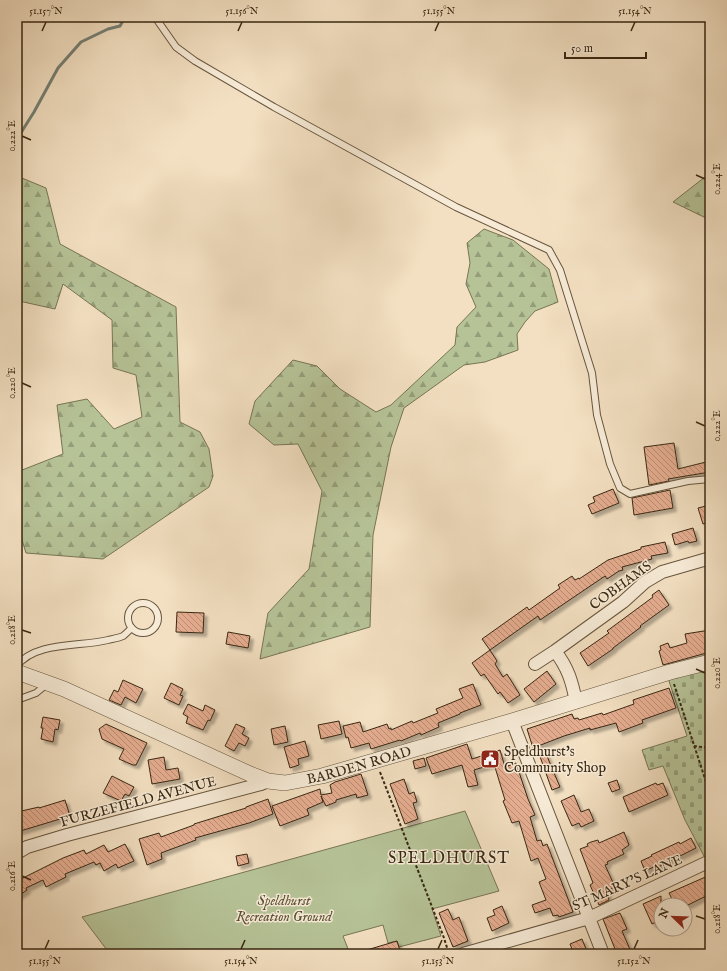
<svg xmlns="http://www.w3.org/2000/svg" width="727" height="971" viewBox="0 0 727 971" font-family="'IM FELL English',serif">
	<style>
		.green { fill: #b6c397; stroke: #777554 }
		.forest { fill: url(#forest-firs); stroke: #777554 }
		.cemetery { fill: url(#cemetery-stones); stroke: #777554 }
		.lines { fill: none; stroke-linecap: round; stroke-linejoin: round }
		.stream { stroke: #758076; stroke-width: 3 }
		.building { fill: url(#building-back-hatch); stroke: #382712; filter: url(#shadow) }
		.service-casing { stroke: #67553e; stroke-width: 8 }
		.minor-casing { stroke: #67553e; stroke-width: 14 }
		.tertiary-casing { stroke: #67553e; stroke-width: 16 }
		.path { stroke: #382712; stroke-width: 2; stroke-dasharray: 3 2; stroke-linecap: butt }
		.service { stroke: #f7ebd7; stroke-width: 6 }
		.minor { stroke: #f7ebd7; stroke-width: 12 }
		.tertiary { stroke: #f7ebd7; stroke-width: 15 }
		.ticks { fill: none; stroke: #382712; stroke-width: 1.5 }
		.labels { text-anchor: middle; stroke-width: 3; stroke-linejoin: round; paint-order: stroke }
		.street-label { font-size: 14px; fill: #382712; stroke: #f7ebd7 }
		.poi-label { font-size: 14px; fill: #382712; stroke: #f7ebd7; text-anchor: start }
		.park-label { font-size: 14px; font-style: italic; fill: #584e33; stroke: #f7ebd7 }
		.quarter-label { font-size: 16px; letter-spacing: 1px; fill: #382712; stroke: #f7ebd7 }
		.neatline { fill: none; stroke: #382712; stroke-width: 1.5 }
		.ticks-label { font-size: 10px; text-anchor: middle; fill: #382712 }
	</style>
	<defs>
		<pattern id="forest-firs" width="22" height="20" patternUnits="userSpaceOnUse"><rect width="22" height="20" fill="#b6c397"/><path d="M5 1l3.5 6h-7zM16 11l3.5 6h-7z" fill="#959e7a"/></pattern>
		<pattern id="cemetery-stones" width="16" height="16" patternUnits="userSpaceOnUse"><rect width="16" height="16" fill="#b6c397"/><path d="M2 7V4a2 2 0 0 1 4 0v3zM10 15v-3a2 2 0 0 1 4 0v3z" fill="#959e7a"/></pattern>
		<pattern id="building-back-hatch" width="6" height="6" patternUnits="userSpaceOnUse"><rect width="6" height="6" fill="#e5ad90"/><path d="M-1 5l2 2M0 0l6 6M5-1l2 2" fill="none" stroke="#bb8d74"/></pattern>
		<filter id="shadow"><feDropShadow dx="3.5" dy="3.5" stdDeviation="1" flood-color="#0004"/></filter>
	</defs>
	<rect width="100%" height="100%" fill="#f3e0c2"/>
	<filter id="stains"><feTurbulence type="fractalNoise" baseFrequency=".005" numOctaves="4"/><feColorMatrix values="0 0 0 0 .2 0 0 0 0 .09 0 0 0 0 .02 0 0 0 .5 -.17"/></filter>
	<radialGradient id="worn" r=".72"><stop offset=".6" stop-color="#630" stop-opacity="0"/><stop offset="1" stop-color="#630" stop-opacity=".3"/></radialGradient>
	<!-- green -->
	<path class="green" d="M465 811 499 891 432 909 441 936 399 947 397 941 388 943 383 925 343 936 350 954H110L82 917Z"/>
	<!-- forest -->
	<path class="forest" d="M710 173V220L673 202Z
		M17 176 46 188 60 244 176 307 180 422 200 432 209 449 213 476 209 487 103 559 26 553 17 524V472L63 454 57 405 87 399 114 429 142 417 136 375 113 368 112 320 63 284 55 309 19 301Z
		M484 229 513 240 549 269 558 302 535 311 525 322 517 334 518 350 485 362 464 365 404 408 391 447 373 535 370 627 260 659 268 613 309 569 322 491 298 444 274 445 249 424 255 401 293 360 317 366 340 389 376 412 391 405 455 345 457 327 476 307 466 284 470 263 467 243Z"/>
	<!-- cemetery -->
	<path class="cemetery" d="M710 669V856L705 858 685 820 663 766 649 770 642 750 687 736 668 678Z"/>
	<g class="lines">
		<!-- stream -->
		<path class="stream" d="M587 17 636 21 643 17
			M17 139 34 112 58 68 81 42 108 29 120 26 125 17"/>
	</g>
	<!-- building -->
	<path class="building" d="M674 443 678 469 710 461V472L668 479 669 481 649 485 644 447Z
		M613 489 619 503 592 514 588 505 595 502 593 497Z
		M670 490 673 508 634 515 632 498Z
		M710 505V522L703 524 698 508Z
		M693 528 697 541 689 543 688 541 675 545 672 534Z
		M665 542 668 553 651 556 652 559 622 567 623 570 619 571 607 579 605 576 540 620 538 616 490 650 482 639 527 607 529 610 560 588 558 585 572 576 575 580 579 578V579L608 560 641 549V547Z
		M659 590 669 605 640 626 641 627 613 648V649L588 666 580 653 609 633 607 631 653 597 652 595Z
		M177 612 204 613 203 633 176 632Z
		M710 630V652L663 665 659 651 661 650 660 646 668 643 670 648 687 643 685 634Z
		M228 632 250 636 248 648 226 644Z
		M490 650 497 661 495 664 503 677 507 674 520 695 508 703 500 692 498 694 484 674 481 676 472 663Z
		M547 671 556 684 534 702 524 689Z
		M123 680 143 689 136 703 125 697 121 705 109 700 114 690 118 692Z
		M171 683 183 689 180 695 183 696 179 705 164 698Z
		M473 684 481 705 460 713V714L438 723 439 727 421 735 420 733 401 741 400 740 371 749 369 743 351 748 348 737 346 738 343 726 360 722 363 732 387 724 389 729 391 728V730L412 721 413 723 438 713 436 709 463 698 459 689Z
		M669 688 676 708 642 720 643 723 619 732 616 723 590 730V728L564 736 533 748 527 729 572 714 574 719 578 718 579 720 602 713 603 715 634 704 633 700Z
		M188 704 203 711 205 705 215 710 210 721 208 720 203 730 186 723 188 717 183 714Z
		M43 717 60 720 58 730 55 729 53 742 41 739 43 728H41Z
		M339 721 342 734 321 739 318 725Z
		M106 724 147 743 136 765H133L119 759 124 749 102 739 99 729Z
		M236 724 245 728 242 734 249 738 245 746 239 743 234 751 225 746Z
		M285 726 288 742 274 745 271 729Z
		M305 741 309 756 298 759 299 765 290 768 284 747Z
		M467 744 472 759 500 750 505 767 516 763 528 799 535 815 530 817 537 841 541 840 543 846 547 844 573 912 559 917 558 915 553 916 550 908 535 913 532 905 546 900 539 882 546 879 538 858 531 861 519 821 512 823 503 801 505 800 494 764 474 770 478 785 468 787 462 765 432 774 426 758Z
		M544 749 560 787 552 790 538 751Z
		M164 757 166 770 178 768 180 779 152 784 148 760Z
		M424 758 426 766 415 769 413 761Z
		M361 774 368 795 357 798 356 794 336 800V802L326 806 321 796 323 802 307 809 309 815 280 826 272 806 320 789 321 795 332 793 330 785 335 782Z
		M112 776 134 787 129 796 125 794 121 801 103 793Z
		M404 779 409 794 414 792 417 802 413 803 418 819 405 824 390 784Z
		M617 780 620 789 612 792 608 783Z
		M656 783 657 785 663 783 668 795 629 812 623 797Z
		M574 795 581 812 589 809 594 821 581 827 579 823 572 826 561 801Z
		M268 799 273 814 249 823 195 838 196 840 161 853 162 859 147 865 139 839 159 833 161 837 194 825V824L246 808V807Z
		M65 800 70 816 17 832V812L39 807V808Z
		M624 832 629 845 622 850 624 854 607 862 608 864 605 865 615 887 607 891 609 900 599 905 590 885 593 883 580 849 588 846 587 844 591 842 598 840 599 843Z
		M691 838 696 848 656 868V866L645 871 641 861 652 856 651 855 679 842 680 844Z
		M125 844 134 861 118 868 116 864 104 871 100 863 96 865 94 862 65 874 66 877 46 887 43 880 26 888 27 890 17 897V874L21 879 63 858 84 850 86 854 104 845 108 852Z
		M247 854 249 863 238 866 236 856Z
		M710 875V894L688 905H675L669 893Z
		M661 896V920L652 924 643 904Z
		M502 906 509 923 492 931 487 918 495 915 493 910Z
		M448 909 453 920 459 917 468 941 453 947 439 913Z
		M620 913 627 929 622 931 632 954H617L603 919Z
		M582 939 588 954H574L570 944Z
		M397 941 401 954H360V952Z"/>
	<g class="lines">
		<!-- service casing -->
		<g class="service-casing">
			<path id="service" d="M155 17 176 47 195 61 274 107 456 207 549 250 560 270 592 373 597 415 610 464 620 488 630 494 688 481 710 479
				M128 618a15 15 0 1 1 30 0a15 15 0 1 1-30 0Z
				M17 666C35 641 81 647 108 640 112 639 119 638 123 636 126 634 129 630 132 628
				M17 700 36 693 47 684"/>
		</g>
		<!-- minor casing -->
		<g class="minor-casing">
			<path id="minor" d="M535 664 555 651
				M576 702C572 681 568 668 555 651L623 602 645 582 662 572 707 559 710 557
				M512 721 603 954
				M17 853 27 847 67 835 261 784 268 781
				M463 954 589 918 710 861"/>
		</g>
		<!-- tertiary casing -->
		<g class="tertiary-casing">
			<g id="tertiary">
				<path id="s1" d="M17 672 64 689 250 774 268 781 285 783 322 776 512 721 670 672 710 662"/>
			</g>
		</g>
		<!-- path -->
		<path class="path" d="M674 684 710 794
			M694 746 710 748
			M380 772 444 938 449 954
			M710 805V813"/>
		<!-- service -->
		<use href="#service" class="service"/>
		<!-- minor -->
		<use href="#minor" class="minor"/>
		<!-- tertiary -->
		<use href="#tertiary" class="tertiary"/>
	</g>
	<!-- ticks -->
	<path class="ticks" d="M42 31 46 22M238 31 242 22M435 31 439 22M631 31 635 22M22 136 31 140M696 175 705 179M22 383 31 387M696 422 705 426M22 630 31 633M696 669 705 673M22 876 31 880M696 916 705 919M45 949 49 940M241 949 245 940M438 949 442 940M634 949 638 940"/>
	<!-- icons -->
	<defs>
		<g id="civic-square" transform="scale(1)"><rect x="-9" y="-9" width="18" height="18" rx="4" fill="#8f2418" stroke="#f7ebd7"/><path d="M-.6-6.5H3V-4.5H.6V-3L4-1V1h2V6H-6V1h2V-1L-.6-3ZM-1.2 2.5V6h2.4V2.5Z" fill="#fff"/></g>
	</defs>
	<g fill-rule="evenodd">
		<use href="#civic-square" x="490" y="759"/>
	</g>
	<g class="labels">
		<!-- street labels -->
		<g class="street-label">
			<text transform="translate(620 585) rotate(-36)" y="5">COBHAMS</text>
			<text dy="5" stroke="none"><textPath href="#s1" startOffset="367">BARDEN ROAD</textPath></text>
			<text transform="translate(138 801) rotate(-15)" y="5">FURZEFIELD AVENUE</text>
			<text transform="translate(627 882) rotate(-24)" y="5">ST MARY'S LANE</text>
		</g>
		<!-- poi labels -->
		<g class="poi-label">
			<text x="504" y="756">Speldhurst's<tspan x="504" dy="16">Community Shop</tspan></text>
		</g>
		<!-- park labels -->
		<g class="park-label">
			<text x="284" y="905">Speldhurst<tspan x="284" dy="16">Recreation Ground</tspan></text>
		</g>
		<!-- quarter labels -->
		<g class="quarter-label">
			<text x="449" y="863">SPELDHURST</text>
		</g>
	</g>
	<!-- margin -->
	<rect width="727" height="971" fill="none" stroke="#f3e0c2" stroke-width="44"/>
	<!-- north arrow -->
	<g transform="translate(673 917) rotate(293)"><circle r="19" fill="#f7ebd7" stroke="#ab9d88"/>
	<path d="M0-3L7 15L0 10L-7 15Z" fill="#8f2418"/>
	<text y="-6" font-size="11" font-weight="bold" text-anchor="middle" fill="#382712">N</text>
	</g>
	<!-- scale -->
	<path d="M565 52v6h81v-6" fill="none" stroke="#382712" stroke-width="2"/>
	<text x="571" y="52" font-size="12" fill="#382712" stroke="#f7ebd7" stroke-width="3" paint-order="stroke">50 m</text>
	<rect x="22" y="22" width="683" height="927" class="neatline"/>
	<g class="ticks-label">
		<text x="46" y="14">51.157°N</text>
		<text x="242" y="14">51.156°N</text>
		<text x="439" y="14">51.155°N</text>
		<text x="635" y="14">51.154°N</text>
		<text transform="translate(11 136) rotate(-90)" y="4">0.222°E</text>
		<text transform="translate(716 179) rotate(-90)" y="4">0.224°E</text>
		<text transform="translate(11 383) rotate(-90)" y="4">0.220°E</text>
		<text transform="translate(716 426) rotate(-90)" y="4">0.222°E</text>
		<text transform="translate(11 630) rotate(-90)" y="4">0.218°E</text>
		<text transform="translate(716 673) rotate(-90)" y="4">0.220°E</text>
		<text transform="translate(11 876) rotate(-90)" y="4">0.216°E</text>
		<text transform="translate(716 919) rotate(-90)" y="4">0.218°E</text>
		<text x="45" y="964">51.155°N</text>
		<text x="241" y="964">51.154°N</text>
		<text x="438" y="964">51.153°N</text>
		<text x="634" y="964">51.152°N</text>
	</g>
	<rect width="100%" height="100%" filter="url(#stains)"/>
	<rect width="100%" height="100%" fill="url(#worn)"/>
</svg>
